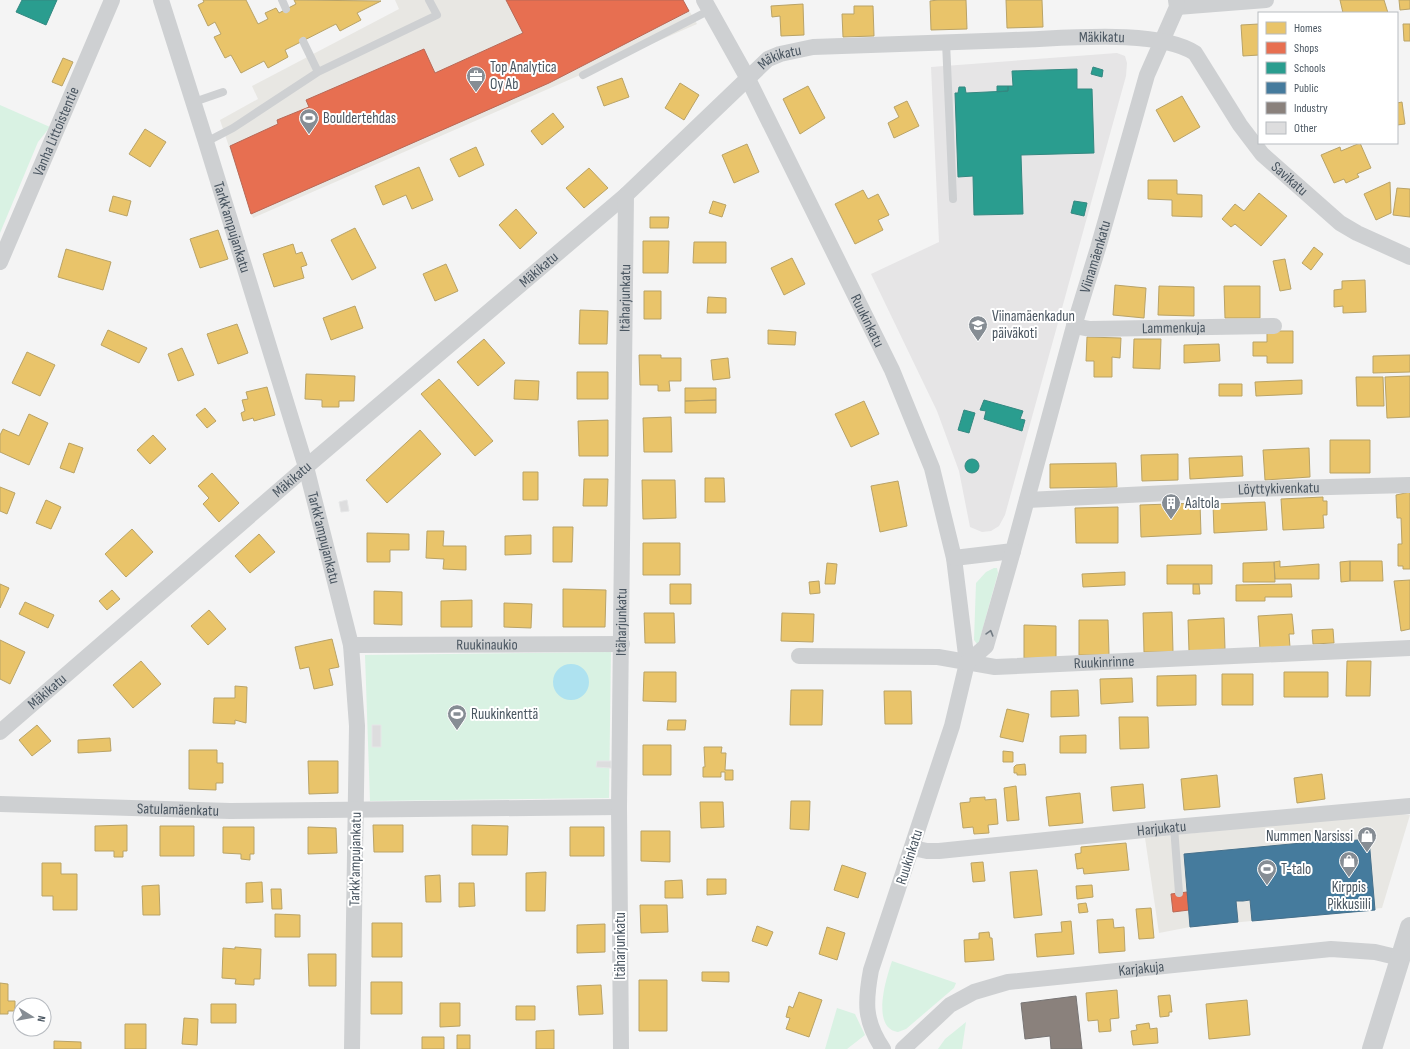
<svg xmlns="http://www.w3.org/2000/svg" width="1410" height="1049" viewBox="0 0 1410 1049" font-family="'Sofia Sans Condensed',sans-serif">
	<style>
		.commercial { fill: #e8e7e3 }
		.education { fill: #e6e5e6 }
		.green { fill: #d9f2e3 }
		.water { fill: #aee2f0 }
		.homes { fill: #e9c46a; stroke: #b9a367 }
		.shops { fill: #e76f51; stroke: #b86856 }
		.schools { fill: #2a9d8f; stroke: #348881 }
		.public { fill: #457b9d; stroke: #46708b }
		.industry { fill: #8a817c; stroke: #777474 }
		.building { fill: #ddddde; stroke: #e5e6e7 }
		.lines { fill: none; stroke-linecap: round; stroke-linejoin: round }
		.service { stroke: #ced0d2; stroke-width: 8 }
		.minor { stroke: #ced0d2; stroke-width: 16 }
		.tertiary { stroke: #ced0d2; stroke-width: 20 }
		.oneway { stroke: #727b83 }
		.labels { text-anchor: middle; stroke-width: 4; stroke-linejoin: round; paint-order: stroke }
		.street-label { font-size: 15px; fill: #4a5661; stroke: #fff }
		.poi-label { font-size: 15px; fill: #4a5661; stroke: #fff; text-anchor: start }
	</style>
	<rect width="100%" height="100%" fill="#f4f4f4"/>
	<!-- commercial -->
	<path class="commercial" d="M395 0H683L697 24 253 218 220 120 258 99 252 86 399 9Z
		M1395 813 1410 815 1382 908 1190 927 1159 933 1145 838Z"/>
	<!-- education -->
	<path class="education" d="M1117 53 1125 56 1127 63 1126 76 1005 515 999 526 991 531 982 532 970 527 959 471 937 411 871 274 939 242 931 67Z"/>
	<!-- green -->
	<path class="green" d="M0 105 50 127 38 142 0 233Z
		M994 568H997L998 573 979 642 977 644 974 640 976 583 986 572Z
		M611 652 609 798 370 801 365 655Z
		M892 961 956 983 954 988 906 1029 898 1032C870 1028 887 976 892 961Z
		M837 1008 855 1014 865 1035 847 1049H825Z
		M966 1022 962 1049H938L945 1039Z"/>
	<!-- water -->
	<path class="water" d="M553 682a18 18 0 1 1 36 0a18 18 0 1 1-36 0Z"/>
	<!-- homes -->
	<path class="homes" d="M203 0H246L258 24 268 19 265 13 276 8 279 13 296 4 294 0 381 1 357 13 361 20 340 31 336 24 285 50 288 57 268 68 264 61 241 73 231 55 225 58 214 37 221 34 215 22 208 26 198 5 204 2Z
		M938 0H966L967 29 931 30 930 1Z
		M1006 0H1042L1043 27 1007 28Z
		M1340 0H1384L1388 13H1343Z
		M1399 0H1410V9L1400 10Z
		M803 4 804 35 781 36 780 16 772 17 771 6Z
		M854 6H873L874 36 843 37 842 14H854Z
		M1259 24V55L1243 56 1241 25Z
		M1403 24H1410V41H1404Z
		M63 58 73 62 62 86 52 82Z
		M622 78 629 97 604 106 597 87Z
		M680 83 699 95 684 120 665 108Z
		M808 86 825 118 800 134 783 99Z
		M1182 96 1200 127 1174 142 1156 110Z
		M907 101 919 126 894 138 888 123 899 117 894 107Z
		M1402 102 1405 124 1397 125V103Z
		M553 113 564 127 542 145 531 131Z
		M145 129 166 142 150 167 129 154Z
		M1360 143 1371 168 1357 174 1359 177 1346 183 1344 179 1334 183 1321 155 1340 147 1341 151Z
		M747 144 759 172 734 183 722 155Z
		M476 147 484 165 459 177 450 159Z
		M419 167 433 200 412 209 406 195 383 205 375 186Z
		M589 168 608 188 584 208 566 188Z
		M1148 180H1177V194L1202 195V217L1172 216V200L1148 199Z
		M1390 182 1391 213 1376 220 1364 194Z
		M1397 188 1410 189V217L1393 215Z
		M863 190 868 199 878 194 889 215 878 220 883 230 855 244 835 204Z
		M1259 193 1287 216 1261 246 1235 224 1231 227 1222 219 1235 204 1244 211Z
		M113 196 131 201 127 216 109 211Z
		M713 201 726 205 722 217 709 213Z
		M516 209 537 233 520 249 499 225Z
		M650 217H669L668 228H650Z
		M355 228 376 268 352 280 331 240Z
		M218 230 228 259 200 268 190 239Z
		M643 241H669L668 273H643Z
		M694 242H726V263H693Z
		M293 244 296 254 302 252 307 265 301 267 304 278 274 287 263 254Z
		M1314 247 1323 254 1311 270 1302 263Z
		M66 249 111 262 103 290 58 277Z
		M792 258 805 284 784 295 771 268Z
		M1285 259 1291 289 1280 291 1273 261Z
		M446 264 458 291 435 301 423 274Z
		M1365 280 1366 312 1343 313V306L1334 307V290L1342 289V281Z
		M1115 285 1146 288 1144 318 1113 315Z
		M1159 286 1194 287V316L1158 315Z
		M1224 286H1260V318H1225Z
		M644 291H661V319H644Z
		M708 297 726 298V313H707Z
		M355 306 363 328 331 340 323 318Z
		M580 310 608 311 607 344H579Z
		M237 324 248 353 218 364 207 334Z
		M108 330 147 348 139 363 101 345Z
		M768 330 796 332 795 345 768 344Z
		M1267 331H1293V363H1267V356H1253V342H1267Z
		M1087 337 1121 338 1120 358 1112 357V377H1094V361H1086Z
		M484 339 505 363 478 386 457 362Z
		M1134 339H1161L1160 369 1133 368Z
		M1219 344 1220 361 1184 363V345Z
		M182 348 194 375 178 381 168 354Z
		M27 352 55 365 40 396 12 383Z
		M639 355H661V358H681V381H669L670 391H658V385H640Z
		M1410 355V372L1373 373V356Z
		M728 358 730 378 713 380 711 360Z
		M577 372H608V399H577Z
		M306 374 355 376 354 401H339V407H322V400L305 399Z
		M1410 376V417L1387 418 1385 377Z
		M1356 377H1383L1384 406H1357Z
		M439 379 493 441 475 456 421 394Z
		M515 380 539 381 538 400 514 399Z
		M1302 380V394L1256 396 1255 382Z
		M1219 384H1242V396H1219Z
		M267 387 275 415 254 421 253 418 243 421 241 413 245 411 242 400 248 399 246 392Z
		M685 388H716V400L685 401Z
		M716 400V413H685V401Z
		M864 401 879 434 851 447 835 414Z
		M205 408 216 421 207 428 196 415Z
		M29 414 48 423 29 465 0 452V435L3 429 19 436Z
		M671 417 672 452H644L643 418Z
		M608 420V456H579L578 421Z
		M420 430 441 454 387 503 366 480Z
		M153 435 166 449 150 464 137 450Z
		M1330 440H1370V473H1330Z
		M69 443 83 448 74 473 60 468Z
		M1309 448 1310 477 1265 480 1263 450Z
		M1178 454V480L1142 481 1141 455Z
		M1242 456 1243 476 1190 479 1189 458Z
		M1116 463 1117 487 1050 488V464Z
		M523 472H538V500H523Z
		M212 473 239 503 219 522 203 504 209 498 198 486Z
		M705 478H724L725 502H705Z
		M584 479H608L607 506H583Z
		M642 480H675L676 518 643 519Z
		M898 481 907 526 880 532 871 486Z
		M0 487 15 493 7 514 0 511Z
		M1410 492V569H1403V566H1398V544H1402L1401 518H1397L1396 495Z
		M1323 497V501H1327V515H1323L1324 528 1283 530 1281 499Z
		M46 500 61 507 51 529 36 523Z
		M1265 502 1267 530 1214 533 1213 504Z
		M1200 503 1201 534 1141 537 1140 505Z
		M1118 507V543H1076L1075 508Z
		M553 527H573L572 562H553Z
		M132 529 153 552 126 577 105 554Z
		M427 531H444L443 546H466V570L443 569 444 559 426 558Z
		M367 533 409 534V550H390V562H367Z
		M259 534 275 552 250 573 235 556Z
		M531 535V554L505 555V536Z
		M643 543H680V575H643Z
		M1280 561V567L1319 564V579H1275L1274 562Z
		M1350 561V581L1341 582 1340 562Z
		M1350 561H1382L1383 581H1350Z
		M1274 562 1275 582H1243V563Z
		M827 563 837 564 835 584H825Z
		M1167 565H1212V584H1167Z
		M1125 572V585L1083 587 1082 574Z
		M1410 580V629L1401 631 1394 581Z
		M819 581 820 593 810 594 809 582Z
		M0 584 9 588 0 608Z
		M670 584H691V604H670Z
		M1193 584H1199L1200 594H1193Z
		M1291 584 1292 597H1265V601H1236V585Z
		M563 589 606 590 605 627H563Z
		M112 590 120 599 107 610 99 601Z
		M374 591 402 592V625L374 624Z
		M472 600V627H441V601Z
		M25 602 54 615 48 628 19 614Z
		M504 603 532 604 531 628 504 627Z
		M209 610 226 629 208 645 191 626Z
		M1172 612 1173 652H1144L1143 613Z
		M644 613H674L675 643H645Z
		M782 613 814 614 813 642 781 641Z
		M1292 614 1294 634H1289L1290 647 1260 649 1258 616Z
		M1224 618 1225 649 1189 651 1188 620Z
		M1079 620H1108L1109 655H1079Z
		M1024 625 1056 626V659L1024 658Z
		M1333 629 1334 643 1313 644 1312 630Z
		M332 639 339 667 329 669 333 685 314 689 309 667 300 669 295 647Z
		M0 640 25 652 10 684 0 679Z
		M141 661 161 684 133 708 113 685Z
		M1347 661H1371L1370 696H1346Z
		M644 672H676V702L643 701Z
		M1284 672H1328V697H1284Z
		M1222 674H1253V705H1222Z
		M1196 675V705L1157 706V676Z
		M1132 678 1133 702 1101 704 1100 679Z
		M235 686 247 687 246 723 235 720V724L213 723 214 698H235Z
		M791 690H823L822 725H790Z
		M1078 690 1079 716 1051 717V691Z
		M884 691H911L912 724H885Z
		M1007 709 1029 714 1023 742 1000 737Z
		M1119 717H1148L1149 748 1120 749Z
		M668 720H686L685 730H667Z
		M37 725 51 741 32 756 19 740Z
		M1086 735V753H1060V736Z
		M110 738 111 751 78 753V740Z
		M643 745H671V775H643Z
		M704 747H722L721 753H726L725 770H733V780H725V772H721V777H703V767H705Z
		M189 750H217V763H223V783H216V790L189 789Z
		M1003 751 1013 752V762H1003Z
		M308 761H338V793L309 794Z
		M1025 764 1026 775H1017V773H1014V767L1016 765Z
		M1322 774 1325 799 1297 803 1294 778Z
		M1217 775 1220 807 1184 810 1181 779Z
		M1143 784 1145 808 1113 811 1111 787Z
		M1016 786 1019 820 1007 821 1004 788Z
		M1080 793 1083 823 1049 826 1046 797Z
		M985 797V800L996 799 998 824 988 825 989 833 974 834 973 827 963 828 960 803 970 802V798Z
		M791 801H810L809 830 790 829Z
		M700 802H723L724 827 701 828Z
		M127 825V851H123V857H114V851H95V826Z
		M373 825H403V852H374Z
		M472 825 508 826 507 855H472Z
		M160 826H194V856H160Z
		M223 827H254V854H250V860L241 859V854L223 853Z
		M308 827 336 828 337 853 308 854Z
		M570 827H604V856H570Z
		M641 831H670V862L641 861Z
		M1126 843 1129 870 1084 874 1083 868 1077 869 1075 854 1081 853V847Z
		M983 862 985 881 973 882 971 863Z
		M42 863H61V874H77V910H53V896H42Z
		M842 865 866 873 858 898 834 890Z
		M1037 870 1042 915 1014 918 1010 872Z
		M546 872 545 911H526V873Z
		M440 875 441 902H426L425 876Z
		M707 879H726V894L707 895Z
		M682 880 683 898H665V881Z
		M262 882 263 902 246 903V883Z
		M459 883H474L475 906 459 907Z
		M159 885 160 915H143L142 886Z
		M1092 885 1093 897 1077 899 1076 886Z
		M271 889H281L282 909H272Z
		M1086 903 1088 912 1079 913 1078 904Z
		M640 905H667L668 932 641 933Z
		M1151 908 1154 938 1139 939 1136 909Z
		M275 914 300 915V937H275Z
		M1113 919 1114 928 1124 927 1125 951 1099 953 1097 920Z
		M1071 921 1074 954 1037 957 1035 934 1062 932 1061 922Z
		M372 923H402V957H372Z
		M605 924V952L577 953V925Z
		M757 926 773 932 767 946 752 941Z
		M827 927 845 933 837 960 819 954Z
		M989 932 990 938H992L994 960 965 962 964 940 979 939V933Z
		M235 947 261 949 260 979H254V985L235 984 236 979 222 978 223 948 235 949Z
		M308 954H336V986H309Z
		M702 972H729V982L702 981Z
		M639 980H667V1031H639Z
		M371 982H402V1014H371Z
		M0 983 8 984V1001H15V1011H8V1014H0Z
		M601 985 603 1014 579 1015 577 986Z
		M1117 990 1119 1018 1110 1019 1111 1031 1099 1032 1098 1020 1088 1021 1086 993Z
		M799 992 822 1000 809 1037 786 1029 790 1018 786 1017 789 1006 793 1008Z
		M1170 995 1172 1012H1169V1016L1160 1017 1158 996Z
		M1247 1000 1250 1035 1209 1039 1206 1004Z
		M440 1003H460V1026L440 1027Z
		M211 1004H236V1023H211Z
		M516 1006H535V1020H516Z
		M184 1018 198 1019 197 1045 182 1044Z
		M1149 1023 1150 1029 1157 1028 1158 1043 1133 1045 1131 1031 1137 1030 1136 1025Z
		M125 1024H146V1049H125Z
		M554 1030V1049H536V1031Z
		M457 1035H470V1049H457Z
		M422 1037H444V1049H422Z
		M54 1041 81 1042V1049H54Z"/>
	<!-- shops -->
	<path class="shops" d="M506 0H683L689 11 549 83 251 214 230 146 278 124 277 120 309 107 306 100 424 49 435 73 523 33Z
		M1187 892 1189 910 1173 912 1171 894Z"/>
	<!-- schools -->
	<path class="schools" d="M22 0H57L46 25 16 12Z
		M1093 67 1103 70 1102 77 1091 74Z
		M1077 69V89H1092L1094 153 1021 155 1023 214 974 215 973 176 958 177 955 93H958L959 87H965L966 93 1008 91V86H1013L1012 71Z
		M997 86H1008V91L997 92Z
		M1074 201 1087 203 1084 216 1071 213Z
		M984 400 1023 411 1020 419 1025 420 1022 431 984 419 986 411 980 410Z
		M964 410 975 413 969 433 958 430Z
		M965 466a7 7 0 1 1 14 0a7 7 0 1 1-14 0Z"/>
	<!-- public -->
	<path class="public" d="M1369 839 1375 910 1252 921 1250 900 1243 901H1236L1238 922 1190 927 1184 854 1334 840V842Z"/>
	<!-- industry -->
	<path class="industry" d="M1076 996 1082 1049H1051L1050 1036 1025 1039 1021 1003Z"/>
	<!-- building -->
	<path class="building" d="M347 500 349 511 341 512 339 502Z
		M372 725H381V747H372Z
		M597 761H611V768L596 767Z"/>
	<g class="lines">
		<!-- service -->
		<path class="service" d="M282 0 286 9
			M303 41 318 72
			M946 42 953 199
			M583 75 710 10
			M194 102 223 92
			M206 142 233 128 318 72 437 15 429 0
			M1174 827 1179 893"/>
		<!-- minor -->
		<g class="minor">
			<path id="s1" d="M161 0 206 142 306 467 351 645 357 726 352 1049"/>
			<path id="s2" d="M704 0 747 77 892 370 932 468 954 558 967 663 952 726 871 970C865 1002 864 1021 883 1049"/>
			<path d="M1177 7 1266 0"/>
			<path id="s3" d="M0 262 112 0"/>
			<path id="s4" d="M1074 326 1090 329 1274 326"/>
			<path id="s5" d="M1027 500 1249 489 1410 485"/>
			<path id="s6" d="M954 558 1013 551 1074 326 1098 248 1147 75 1177 7 1176 0"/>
			<path id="s7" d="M351 645 622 644"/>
			<path id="s8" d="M799 656 938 657 995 667 1410 648"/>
			<path d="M967 663 986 646 1013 551"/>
			<path id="s9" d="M0 732 306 467 626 195 768 59 780 54 813 47C879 45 946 42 1013 40 1060 39 1156 28 1195 53L1240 125 1262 154 1340 223 1357 233 1410 257"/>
			<path id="s10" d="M0 804 230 811 619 807"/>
			<path id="s11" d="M913 848 927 851H939L1163 828 1410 806"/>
			<path id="s12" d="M621 1049 619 807 626 195"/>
			<path id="s13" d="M903 1049 950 1005 974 992 1008 982 1331 949 1375 952 1400 958"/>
		</g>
		<!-- tertiary -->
		<path class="tertiary" d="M1372 1049 1410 927"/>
	</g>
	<!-- one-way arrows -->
	<defs><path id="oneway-chevron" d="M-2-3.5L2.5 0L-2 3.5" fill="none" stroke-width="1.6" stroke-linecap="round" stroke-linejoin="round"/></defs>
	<use class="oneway" href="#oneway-chevron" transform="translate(990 633) rotate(-74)"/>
	<!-- icons -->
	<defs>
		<g id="office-pin" transform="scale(1)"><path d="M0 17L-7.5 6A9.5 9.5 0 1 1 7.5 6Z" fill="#868d94" stroke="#fff"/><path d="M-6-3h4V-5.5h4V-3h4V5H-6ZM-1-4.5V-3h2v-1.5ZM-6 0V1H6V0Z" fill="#fff"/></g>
		<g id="stadium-pin" transform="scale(1)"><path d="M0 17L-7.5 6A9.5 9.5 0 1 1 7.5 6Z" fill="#868d94" stroke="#fff"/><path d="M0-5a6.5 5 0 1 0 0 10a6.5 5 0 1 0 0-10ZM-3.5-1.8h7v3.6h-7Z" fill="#fff"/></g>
		<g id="school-pin" transform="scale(1)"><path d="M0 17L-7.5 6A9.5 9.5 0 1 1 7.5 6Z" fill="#868d94" stroke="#fff"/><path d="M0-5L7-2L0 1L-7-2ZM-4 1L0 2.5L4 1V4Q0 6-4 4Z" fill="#fff"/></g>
		<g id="building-pin" transform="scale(1)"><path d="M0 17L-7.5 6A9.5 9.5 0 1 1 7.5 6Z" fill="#868d94" stroke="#fff"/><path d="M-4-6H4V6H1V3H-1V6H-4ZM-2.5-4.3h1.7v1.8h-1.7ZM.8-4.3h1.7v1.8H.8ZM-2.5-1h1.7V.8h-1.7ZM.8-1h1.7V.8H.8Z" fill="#fff"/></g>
		<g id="shop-pin" transform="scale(1)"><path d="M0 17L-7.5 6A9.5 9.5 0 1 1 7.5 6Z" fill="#868d94" stroke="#fff"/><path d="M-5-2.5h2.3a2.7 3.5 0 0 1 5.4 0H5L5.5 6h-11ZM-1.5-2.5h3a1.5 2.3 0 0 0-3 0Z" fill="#fff"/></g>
	</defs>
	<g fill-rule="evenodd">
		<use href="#office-pin" x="476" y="76"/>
		<use href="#stadium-pin" x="309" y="118"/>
		<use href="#school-pin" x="978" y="325"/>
		<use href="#building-pin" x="1171" y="503"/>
		<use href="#stadium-pin" x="457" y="714"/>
		<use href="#shop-pin" x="1367" y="836"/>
		<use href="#shop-pin" x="1349" y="861"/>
		<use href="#stadium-pin" x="1267" y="869"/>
	</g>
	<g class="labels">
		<!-- street labels -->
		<g class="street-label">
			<text dy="5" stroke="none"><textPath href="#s9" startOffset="1357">Mäkikatu</textPath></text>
			<text dy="5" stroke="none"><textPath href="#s9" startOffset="1033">Mäkikatu</textPath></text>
			<text dy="5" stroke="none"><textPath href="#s3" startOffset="142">Vanha Littoistentie</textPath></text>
			<text dy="5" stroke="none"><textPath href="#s9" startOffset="1611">Savikatu</textPath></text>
			<text dy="5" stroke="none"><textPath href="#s1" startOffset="238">Tarkk'ampujankatu</textPath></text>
			<text dy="5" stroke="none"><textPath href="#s6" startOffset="365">Viinamäenkatu</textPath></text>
			<text dy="5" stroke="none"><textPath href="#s9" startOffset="710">Mäkikatu</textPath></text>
			<text dy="5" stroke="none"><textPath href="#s12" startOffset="751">Itäharjunkatu</textPath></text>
			<text dy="5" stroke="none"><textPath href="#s2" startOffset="360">Ruukinkatu</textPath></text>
			<text dy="5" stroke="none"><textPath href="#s4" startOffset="100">Lammenkuja</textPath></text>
			<text dy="5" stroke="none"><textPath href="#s9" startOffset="386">Mäkikatu</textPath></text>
			<text dy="5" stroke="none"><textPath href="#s5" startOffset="252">Löyttykivenkatu</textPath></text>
			<text dy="5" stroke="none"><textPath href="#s1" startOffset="562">Tarkk'ampujankatu</textPath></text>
			<text dy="5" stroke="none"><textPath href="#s12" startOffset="427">Itäharjunkatu</textPath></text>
			<text dy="5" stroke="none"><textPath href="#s7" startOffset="136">Ruukinaukio</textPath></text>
			<text dy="5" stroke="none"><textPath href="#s8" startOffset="306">Ruukinrinne</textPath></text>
			<text dy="5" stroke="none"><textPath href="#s9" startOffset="62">Mäkikatu</textPath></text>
			<text dy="5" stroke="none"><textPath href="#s10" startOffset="178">Satulamäenkatu</textPath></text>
			<text dy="5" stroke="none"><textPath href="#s11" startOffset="250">Harjukatu</textPath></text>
			<text transform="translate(909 857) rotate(-72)" y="5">Ruukinkatu</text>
			<text transform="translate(355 859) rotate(-89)" y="5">Tarkk'ampujankatu</text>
			<text transform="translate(620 946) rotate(-90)" y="5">Itäharjunkatu</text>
			<text dy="5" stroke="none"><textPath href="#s13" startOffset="261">Karjakuja</textPath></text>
		</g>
		<!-- poi labels -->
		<g class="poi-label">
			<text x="490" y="72">Top Analytica<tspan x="490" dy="17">Oy Ab</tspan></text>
			<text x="323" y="123">Bouldertehdas</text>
			<text x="992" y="321">Viinamäenkadun<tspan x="992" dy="17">päiväkoti</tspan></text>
			<text x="1185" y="508">Aaltola</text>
			<text x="471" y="719">Ruukinkenttä</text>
			<text x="1353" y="841" text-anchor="end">Nummen Narsissi</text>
			<text x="1281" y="874">T-talo</text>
			<text x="1349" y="892" text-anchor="middle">Kirppis<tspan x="1349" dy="17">Pikkusiili</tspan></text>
		</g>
	</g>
	<!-- legend -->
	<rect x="1258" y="12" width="140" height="132" fill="#ffffff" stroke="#b7bbc0"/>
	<rect x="1266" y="22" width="20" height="12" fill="#e9c46a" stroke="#b7bbc0"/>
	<text x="1294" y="32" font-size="12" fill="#4a5661">Homes</text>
	<rect x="1266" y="42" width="20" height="12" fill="#e76f51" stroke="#b7bbc0"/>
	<text x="1294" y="52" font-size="12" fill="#4a5661">Shops</text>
	<rect x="1266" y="62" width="20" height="12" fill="#2a9d8f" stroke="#b7bbc0"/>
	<text x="1294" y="72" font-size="12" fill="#4a5661">Schools</text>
	<rect x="1266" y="82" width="20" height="12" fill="#457b9d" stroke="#b7bbc0"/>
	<text x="1294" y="92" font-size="12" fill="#4a5661">Public</text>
	<rect x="1266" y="102" width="20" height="12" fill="#8a817c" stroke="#b7bbc0"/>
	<text x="1294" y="112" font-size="12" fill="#4a5661">Industry</text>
	<rect x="1266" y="122" width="20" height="12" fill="#ddddde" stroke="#b7bbc0"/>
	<text x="1294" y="132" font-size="12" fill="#4a5661">Other</text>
	<!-- north arrow -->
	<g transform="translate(32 1017) rotate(101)"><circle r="19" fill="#ffffff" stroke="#b7bbc0"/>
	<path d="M0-3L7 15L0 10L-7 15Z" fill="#868d94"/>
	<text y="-6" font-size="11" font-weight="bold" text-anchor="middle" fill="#4a5661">N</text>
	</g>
</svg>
